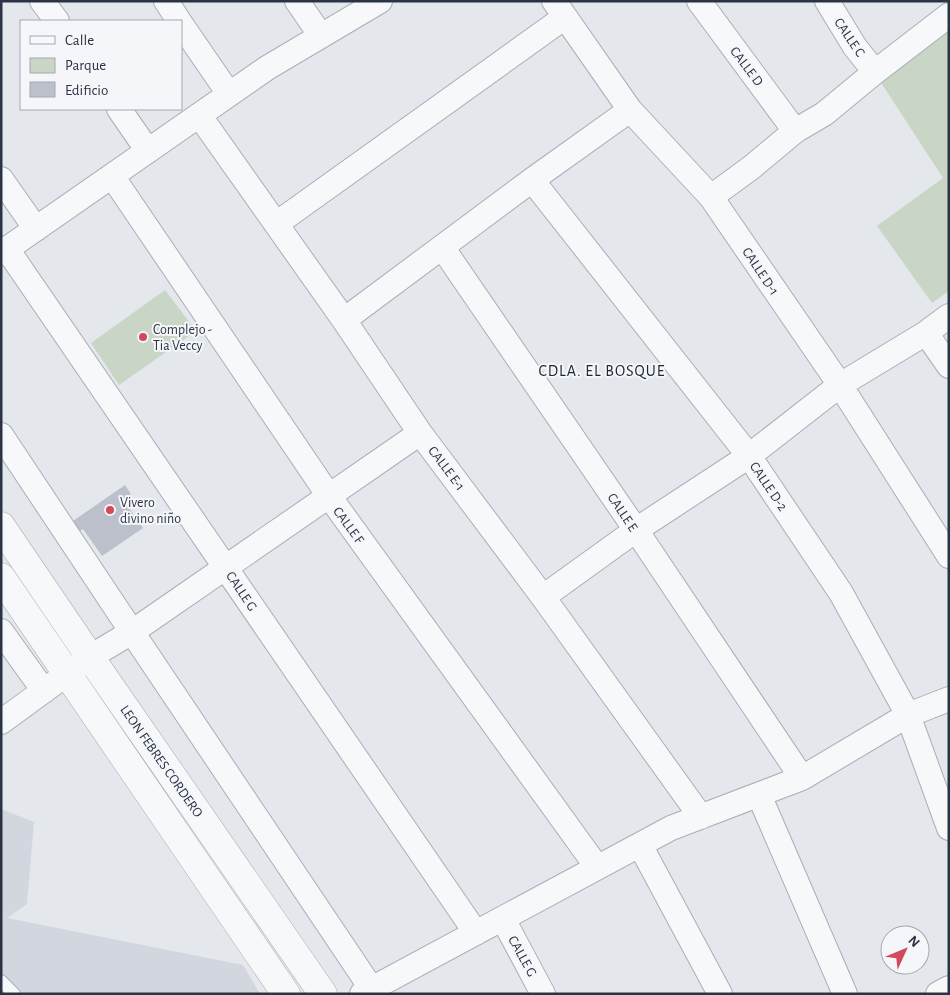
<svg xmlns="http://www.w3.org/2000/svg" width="950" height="995" viewBox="0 0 950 995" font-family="'Alegreya Sans',sans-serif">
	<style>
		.built { fill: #d2d6de }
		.green { fill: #c9d6c5 }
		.building { fill: #bbc0ca }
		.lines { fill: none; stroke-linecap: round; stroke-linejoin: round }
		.service-casing { stroke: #a9aeb7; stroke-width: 14 }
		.minor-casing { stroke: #a9aeb7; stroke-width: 26 }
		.tertiary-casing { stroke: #a9aeb7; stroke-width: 29 }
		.service { stroke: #f7f8fa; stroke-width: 12 }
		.minor { stroke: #f7f8fa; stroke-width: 24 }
		.tertiary { stroke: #f7f8fa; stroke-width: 28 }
		.poi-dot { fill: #d1495b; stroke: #f4f6f9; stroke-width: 2 }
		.labels { text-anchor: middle; stroke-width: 4; stroke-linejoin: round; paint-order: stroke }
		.street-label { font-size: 14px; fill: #2b3445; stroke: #f4f6f9 }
		.poi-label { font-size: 14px; fill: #2b3445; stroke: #f4f6f9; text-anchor: start }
		.quarter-label { font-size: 16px; letter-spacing: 1px; fill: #1d2536; stroke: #f4f6f9 }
	</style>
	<rect width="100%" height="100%" fill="#e4e7ec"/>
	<!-- built -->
	<path class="built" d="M1 809 34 822 27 904 7 918 243 965 260 994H1Z"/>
	<!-- green -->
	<path class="green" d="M949 30V291L932 303 877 226 943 178 880 81Z
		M165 290 196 331 119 385 91 343Z"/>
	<!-- building -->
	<path class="building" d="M125 485 131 494 123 499 143 528 102 556 83 529 80 531 73 521Z"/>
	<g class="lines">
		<!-- service casing -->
		<g class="service-casing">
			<path id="service" d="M1 981 14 994"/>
		</g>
		<!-- minor casing -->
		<g class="minor-casing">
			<path id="minor" d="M42 1 57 21
				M166 1 179 21
				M297 1 321 36
				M554 1 630 110 711 197 840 385 949 556
				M699 1 795 131
				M827 1 855 47 875 72
				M181 24 229 94
				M119 109 148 151
				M199 115 344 320 420 433 543 597 701 817
				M112 176 329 496 597 867
				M1 179 36 229
				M532 180 749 456 841 593 908 715 949 828
				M711 197 752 167 795 131 824 114 875 72 949 15
				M276 224 565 17
				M442 247 636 530 802 778
				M7 249 476 933
				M1 253 267 68 380 1
				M344 320 532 180 630 110
				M926 333 949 366
				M1 435 132 632 375 994
				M543 597 636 530 749 456 840 385 926 333 949 316
				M1 631 44 691
				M1 722 90 657 132 632 420 433
				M759 795 845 994
				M640 845 720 994
				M503 919 543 994
				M362 994 671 828 802 778 908 715 949 699
				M938 994 949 988"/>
		</g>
		<!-- tertiary casing -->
		<g class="tertiary-casing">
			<path id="tertiary" d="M1 526 90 657 323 994
				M1 577 286 994"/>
		</g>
		<!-- service -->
		<use href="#service" class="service"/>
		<!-- minor -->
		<use href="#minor" class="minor"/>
		<!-- tertiary -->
		<use href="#tertiary" class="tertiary"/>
	</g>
	<!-- markers -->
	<g class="poi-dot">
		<circle cx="143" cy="337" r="5"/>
		<circle cx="110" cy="510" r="5"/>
	</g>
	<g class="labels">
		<!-- street labels -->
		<g class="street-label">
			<text transform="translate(850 37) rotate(56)" y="5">CALLE C</text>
			<text transform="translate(747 66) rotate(53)" y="5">CALLE D</text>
			<text transform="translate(761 271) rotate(56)" y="5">CALLE D-1</text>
			<text transform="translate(447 468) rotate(53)" y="5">CALLE E-1</text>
			<text transform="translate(769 486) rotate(56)" y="5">CALLE D-2</text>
			<text transform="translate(623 512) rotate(56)" y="5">CALLE E</text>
			<text transform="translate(349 525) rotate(54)" y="5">CALLE F</text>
			<text transform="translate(242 591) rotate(56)" y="5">CALLE G</text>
			<text transform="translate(162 761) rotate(55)" y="5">LEON FEBRES CORDERO</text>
			<text transform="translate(523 956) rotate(61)" y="5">CALLE G</text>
		</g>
		<!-- poi labels -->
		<g class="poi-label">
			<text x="153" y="334">Complejo -<tspan x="153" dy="16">Tia Veccy</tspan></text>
			<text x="120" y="507">Vivero<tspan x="120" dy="16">divino niño</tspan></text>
		</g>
		<!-- quarter labels -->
		<g class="quarter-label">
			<text x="602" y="376">CDLA. EL BOSQUE</text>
		</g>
	</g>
	<!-- border -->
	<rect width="950" height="995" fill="none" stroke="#2b3445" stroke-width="5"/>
	<!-- legend -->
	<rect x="20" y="20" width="162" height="90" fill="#f4f6f9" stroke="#a4a8b1"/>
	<rect x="30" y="36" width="25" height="8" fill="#f7f8fa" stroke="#a4a8b1"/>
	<text x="65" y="45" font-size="15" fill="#2b3445">Calle</text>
	<rect x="30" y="58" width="25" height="15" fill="#c9d6c5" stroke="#a4a8b1"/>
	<text x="65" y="70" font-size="15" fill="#2b3445">Parque</text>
	<rect x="30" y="82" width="25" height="15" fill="#bbc0ca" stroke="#a4a8b1"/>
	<text x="65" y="95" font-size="15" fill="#2b3445">Edificio</text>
	<!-- north arrow -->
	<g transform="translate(905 950) rotate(46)"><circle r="24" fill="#f4f6f9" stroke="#a4a8b1"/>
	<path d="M0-4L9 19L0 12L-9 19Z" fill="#d1495b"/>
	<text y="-8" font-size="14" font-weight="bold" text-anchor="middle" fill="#2b3445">N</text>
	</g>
</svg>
